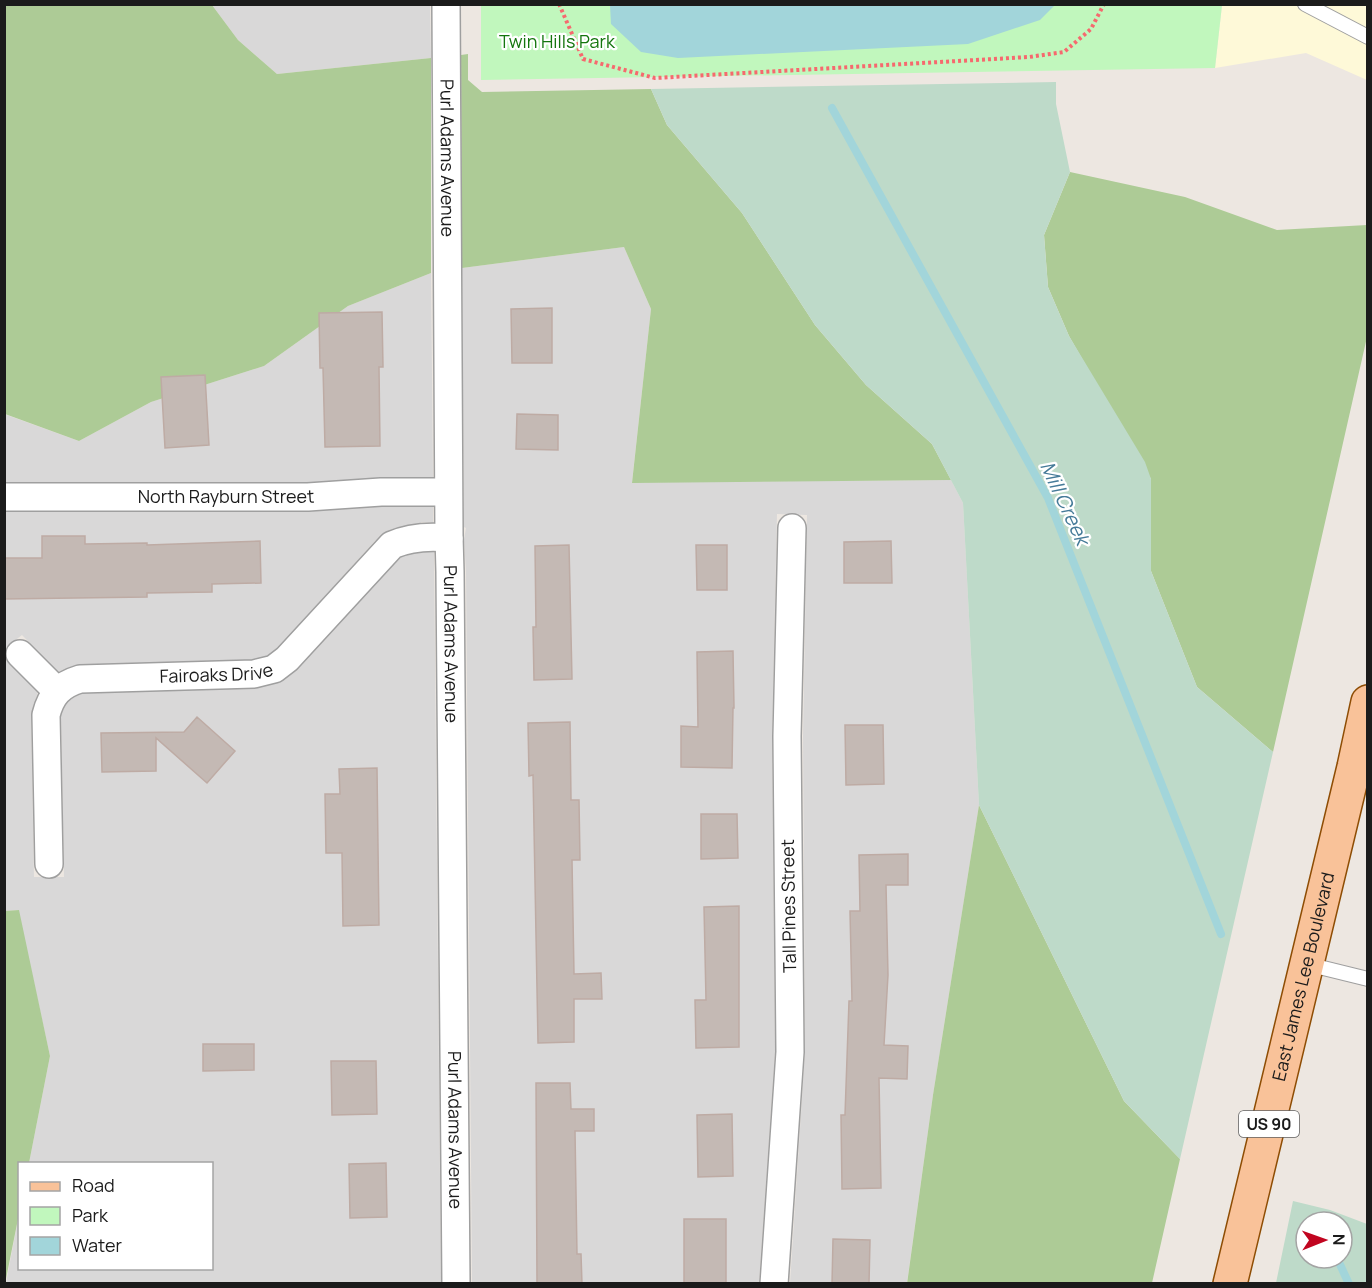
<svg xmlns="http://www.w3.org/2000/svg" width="1372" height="1288" viewBox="0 0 1372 1288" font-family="Manrope,sans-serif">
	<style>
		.residential { fill: #d9d8d8 }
		.education { fill: #fef9d8 }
		.forest { fill: #adcb96 }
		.wetland { fill: #bedac9; fill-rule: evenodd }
		.park { fill: #c1f7bd }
		.water { fill: #a2d5da }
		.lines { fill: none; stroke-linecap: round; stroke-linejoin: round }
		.stream { stroke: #a2d5da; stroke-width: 8 }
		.building { fill: #c4b9b4; stroke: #beaba4; stroke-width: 1.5 }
		.service-casing { stroke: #9f9f9f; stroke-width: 16 }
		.minor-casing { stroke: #9f9f9f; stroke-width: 30 }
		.primary-casing { stroke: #8e4d04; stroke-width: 36 }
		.path { stroke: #f6696e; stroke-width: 4; stroke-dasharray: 3 3; stroke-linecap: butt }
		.service { stroke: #fff; stroke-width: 14 }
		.minor { stroke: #fff; stroke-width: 27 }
		.primary { stroke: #f9c299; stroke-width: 33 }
		.labels { text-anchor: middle; stroke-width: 4.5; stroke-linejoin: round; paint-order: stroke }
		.shield { fill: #fff; stroke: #5f5f5f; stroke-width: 1.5 }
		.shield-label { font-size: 16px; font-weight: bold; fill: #1b1b1b }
		.park-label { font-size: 18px; fill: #14750e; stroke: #fff }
		.street-label { font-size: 18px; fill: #1b1b1b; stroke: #fff }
		.water-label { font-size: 20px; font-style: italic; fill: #457a98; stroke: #fff }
	</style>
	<rect width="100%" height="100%" fill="#ede7e1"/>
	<!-- residential -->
	<path class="residential" d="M212 5H430L431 58 277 74 238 40Z
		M624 247 651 309 632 482 951 480 963 503 979 805 933 1095 907 1283H790L805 1052 803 736 807 515 777 514 772 736 775 1051 759 1283H472L466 572 464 539 466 528 464 527 462 268Z
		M431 273 433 478 308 483H5L4 414 79 441 151 402 264 366 348 306Z
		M433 505V523L421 522 420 524 396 529 375 541 276 650 266 657 251 660 79 666 58 672 22 635 5 648V510Z
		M434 550 441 1283H6L19 1214 20 1268H212V1164L29 1163 50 1056 18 910 5 911 4 658 38 692 31 715 34 877H64L61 716 63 707 69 700 83 692 278 681 299 667 396 559 408 553Z"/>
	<!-- education -->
	<path class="education" d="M1222 5H1367V80L1306 53 1215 68Z"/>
	<!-- forest -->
	<path class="forest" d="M4 5H212L238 40 277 74 431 58V273L348 306 264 366 151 402 79 441 5 414Z
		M468 54V80L482 92 651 89 667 125 742 213 815 325 866 385 932 444 951 480 632 483 651 309 624 247 462 268 461 55Z
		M1070 172 1185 197 1277 230 1367 225V337L1273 752 1197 687 1151 571V479L1069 336 1048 287 1044 235Z
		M979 805 1124 1101 1180 1159 1152 1283 907 1284 933 1095Z
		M19 910 50 1056 29 1163 20 1164 19 1214 5 1284 4 911Z"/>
	<!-- wetland -->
	<path class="wetland" d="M1056 82V104L1070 172 1044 235 1048 287 1069 336 1145 462 1151 479V571L1197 687 1273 752 1180 1159 1124 1101 979 805 963 503 932 444 866 385 815 325 742 213 667 125 651 89Z
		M1293 1201 1330 1210 1367 1224V1283H1276ZM1306 1222H1342V1258H1306Z"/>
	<!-- park -->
	<path class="park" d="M481 5H1222L1215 68 481 80Z"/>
	<!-- water -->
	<path class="water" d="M610 5V4L1055 5 1040 20 968 44 678 58 641 52 611 24Z"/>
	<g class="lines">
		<!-- stream -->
		<path class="stream" d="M832 108 1048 498 1221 934
			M1337 1258 1349 1284"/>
	</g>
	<!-- building -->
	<path class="building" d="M552 308V363H512L511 309Z
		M382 312 383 367H379L380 446 325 447 323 368H320L319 313Z
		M205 375 209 445 165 448 161 377Z
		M517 414 558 415V450L516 449Z
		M42 536H85V544L147 543V545L260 541 261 583 212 584V592L147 593V597L4 599V558H42Z
		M891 541 892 583H844V542Z
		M569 545 572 679 534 680 533 627H536L535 546Z
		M696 545H727V590H697Z
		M733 651 734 708H733L732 768 681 767V726L698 727 697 652Z
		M197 717 235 751 207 783 156 738V771L102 772 101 733 184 732Z
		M570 722 571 800H579L580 860H572L574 974 601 973 602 999H574V1042L538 1043 533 775 529 776 528 723Z
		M845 725H883L884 784 846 785Z
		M377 768 379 925 343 926 342 853H326L325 794H340L339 769Z
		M701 814H737L738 858 701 859Z
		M908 854V885H886L888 975 884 1045 908 1046 907 1079 879 1078 881 1188 842 1189 841 1115H845L849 1001H852L850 911H860L859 855Z
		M739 906V1047L696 1048 695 1000H706L704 907Z
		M203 1044H254V1070L203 1071Z
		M331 1061H376L377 1114 332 1115Z
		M536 1083H570L571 1109H594V1131H575L577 1254H581L582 1284H537Z
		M732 1114 733 1176 698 1177 697 1115Z
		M386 1163 387 1217 350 1218 349 1164Z
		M684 1219H726V1284H684Z
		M833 1239 870 1240 869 1284H832Z"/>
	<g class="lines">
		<!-- service casing -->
		<g class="service-casing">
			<path id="service" d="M1305 4 1368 37
				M1307 964 1368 979"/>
		</g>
		<!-- minor casing -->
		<g class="minor-casing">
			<g id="minor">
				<path id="s1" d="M446 4 449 536 450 572 456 1284"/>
				<path id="s2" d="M4 497H308L381 492H448"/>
				<path d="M20 654 57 691"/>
				<path id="s3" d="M49 864 46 715C51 695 60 685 80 679L254 674 274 669 287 659 392 545C410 537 429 536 449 538"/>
				<path d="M774 1284 790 1052 787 736 792 528"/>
			</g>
		</g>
		<!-- primary casing -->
		<g class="primary-casing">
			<g id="primary">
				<path id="s4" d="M1230 1284 1354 767 1368 702"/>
			</g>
		</g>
		<!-- path -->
		<path class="path" d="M559 4 583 59 655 78 1029 57 1064 52 1091 29 1104 4"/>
		<!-- service -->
		<use href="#service" class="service"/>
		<!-- minor -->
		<use href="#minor" class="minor"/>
		<!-- primary -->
		<use href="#primary" class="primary"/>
	</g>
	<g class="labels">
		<!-- shield labels -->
		<rect class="shield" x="1239" y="1111" width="60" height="26" rx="4.5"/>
		<g class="shield-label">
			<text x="1269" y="1130">US 90</text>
		</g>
		<!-- park labels -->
		<g class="park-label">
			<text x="557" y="48">Twin Hills Park</text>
		</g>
		<!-- street labels -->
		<g class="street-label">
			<text dy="6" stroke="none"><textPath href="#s1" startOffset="154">Purl Adams Avenue</textPath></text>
			<text dy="6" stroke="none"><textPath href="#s2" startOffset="222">North Rayburn Street</textPath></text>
			<text dy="6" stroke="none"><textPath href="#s1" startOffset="640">Purl Adams Avenue</textPath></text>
			<text dy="6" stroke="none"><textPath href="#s3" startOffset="338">Fairoaks Drive</textPath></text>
			<text transform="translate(789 906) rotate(-91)" y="6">Tall Pines Street</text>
			<text dy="6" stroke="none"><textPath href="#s4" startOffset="316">East James Lee Boulevard</textPath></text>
			<text dy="6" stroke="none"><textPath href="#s1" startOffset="1126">Purl Adams Avenue</textPath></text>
		</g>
		<!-- water labels -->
		<g class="water-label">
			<text transform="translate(1065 503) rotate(65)" y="7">Mill Creek</text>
		</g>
	</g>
	<!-- border -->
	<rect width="1372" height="1288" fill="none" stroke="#1b1b1b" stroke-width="12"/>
	<!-- legend -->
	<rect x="18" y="1162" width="195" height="108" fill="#ffffff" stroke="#a4a4a4" stroke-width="1.5"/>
	<rect x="30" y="1182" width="30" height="9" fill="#f9c299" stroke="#a4a4a4" stroke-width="1.5"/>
	<text x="72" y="1192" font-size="18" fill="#1b1b1b">Road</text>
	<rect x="30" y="1207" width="30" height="18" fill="#c1f7bd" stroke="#a4a4a4" stroke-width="1.5"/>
	<text x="72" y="1222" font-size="18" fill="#1b1b1b">Park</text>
	<rect x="30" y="1237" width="30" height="18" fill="#a2d5da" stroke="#a4a4a4" stroke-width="1.5"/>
	<text x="72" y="1252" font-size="18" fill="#1b1b1b">Water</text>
	<!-- north arrow -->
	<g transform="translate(1324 1240) rotate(89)"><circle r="28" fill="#ffffff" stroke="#a4a4a4" stroke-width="1.5"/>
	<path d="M0-4.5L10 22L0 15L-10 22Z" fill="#c10520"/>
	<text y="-9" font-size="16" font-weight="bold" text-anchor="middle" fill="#1b1b1b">N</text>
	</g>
</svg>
